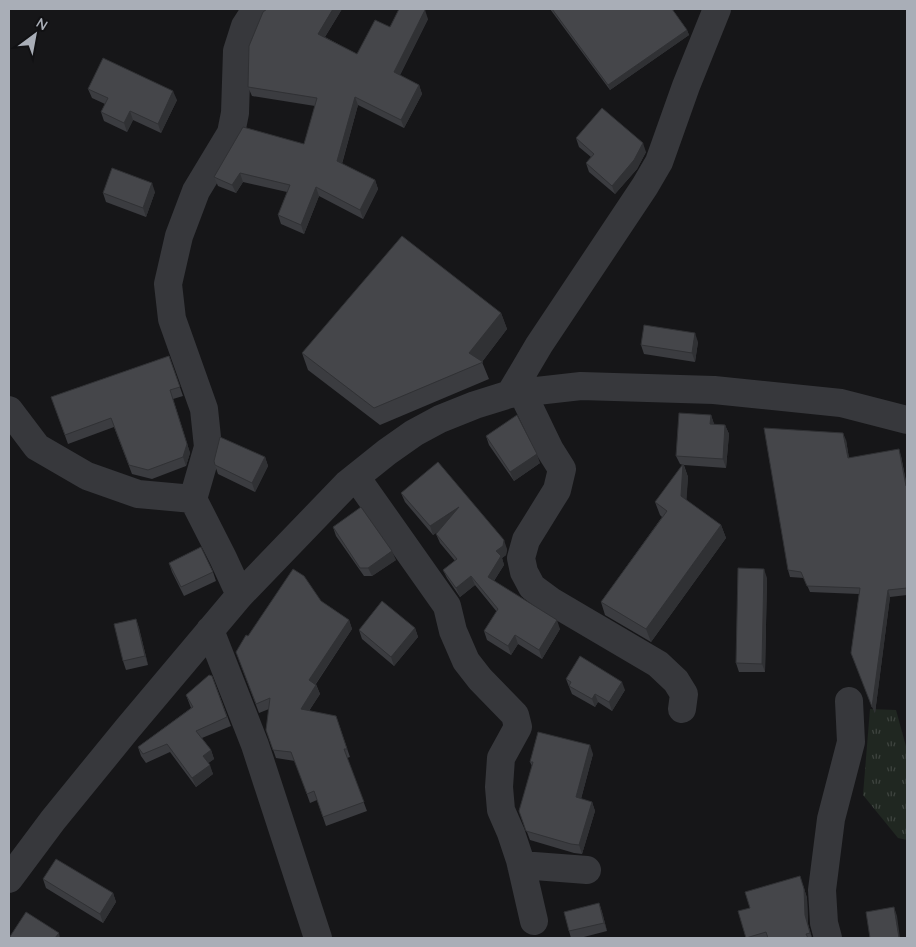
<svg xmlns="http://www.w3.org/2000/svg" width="916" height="947" viewBox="0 0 916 947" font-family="Quicksand,sans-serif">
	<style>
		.grass { fill: url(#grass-tufts) }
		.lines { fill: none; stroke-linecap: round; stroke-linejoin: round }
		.minor { stroke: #37383c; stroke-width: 28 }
		.wall { fill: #3b3c40 }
		.shaded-wall { fill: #303134 }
		.building { fill: #45464a; stroke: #303134 }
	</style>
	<defs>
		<pattern id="grass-tufts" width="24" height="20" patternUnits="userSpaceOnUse" patternTransform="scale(1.25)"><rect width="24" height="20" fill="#202721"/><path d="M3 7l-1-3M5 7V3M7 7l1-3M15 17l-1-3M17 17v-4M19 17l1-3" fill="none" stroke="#3e443f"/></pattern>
	</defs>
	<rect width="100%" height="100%" fill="#161618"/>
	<!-- grass -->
	<path class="grass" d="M870 709 896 710 907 750V840L898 838 863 795Z"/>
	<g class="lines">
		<!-- minor -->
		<path class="minor" d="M522 392 550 450 562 469 557 490 526 540 521 558 524 572 532 587 551 601 658 664 676 681 684 694 682 709
			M510 394 539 345 645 186 659 162 686 86 717 9
			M9 410 37 447 87 476 138 494 193 499
			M356 477 447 606 453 631 466 661 480 679 515 715 518 727 501 758 499 787 501 810 511 833 520 860 534 921
			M240 595 223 558 193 499 208 447 204 409 172 319 168 284 179 236 196 191 231 133 235 113 237 51 245 26 256 9
			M210 630 255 745 318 938
			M521 865 587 870
			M9 879 53 820 128 728 240 595 347 484 387 452 414 433 440 419 475 405 510 394 581 386 714 390 841 403 907 420
			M828 938 824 923 822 890 831 819 851 742 849 701"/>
	</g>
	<!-- wall -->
	<path class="wall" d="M342 9 325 37 357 54 390 27 428 19 400 75 419 85 422 94 404 128 358 105 342 164 375 180 378 189 363 219 319 196 304 234 281 224 278 215 287 192 243 182 236 193 218 186 214 177 304 144 315 106 252 96 248 87Z
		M550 9H672L687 30 689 35 610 90Z
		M88 89 177 100 161 133 133 120 127 132 104 121 101 112 105 104 92 98Z
		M576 138 646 152 637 169 615 194 589 172 586 163 591 157 579 147Z
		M155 192 146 217 106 202 103 193Z
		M501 313 507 329 482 362 489 379 380 425 308 370 302 353Z
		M698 342 695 362 644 354 641 345Z
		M169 356 183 396 173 399 190 453 186 466 152 479 132 474 114 427 68 444 51 397Z
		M711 415 714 424 725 425 729 434 726 468 684 465 688 477 686 500 721 525 726 538 651 642 605 615 601 602 662 517 660 515 655 502 683 465 680 464 676 456Z
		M486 436 540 463 514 481 489 445Z
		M846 440 849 458 901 456 907 486V595L890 597 875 713 851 653 859 594 810 592 804 578 790 577 788 570Z
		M265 457 268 466 255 492 218 474 215 465Z
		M401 493 507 549 506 555 502 558 504 565 494 581 560 629 542 659 518 644 511 655 487 640 484 631 497 612 475 585 460 597 447 578 443 570 455 561 440 543 436 534 439 531 433 535 405 502Z
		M333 527 396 560 372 576H364L336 536Z
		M169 563 213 572 216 581 184 596 172 572Z
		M767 578 765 672H739L736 663Z
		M321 601 349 620 352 629 316 684 320 694 309 711 336 716 350 757 347 758 367 811 326 826 317 800 310 803 295 761 276 758 266 730 269 709 259 713 236 652Z
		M136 619 139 628 148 665 126 670 123 661Z
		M415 628 418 637 394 666 362 639 359 630Z
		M212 676 231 726 202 738 211 750 214 759 208 763 213 774 196 787 170 752 146 763 141 756 138 747 191 708 186 695Z
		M566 679 625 690 612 711 598 702 595 707 572 694Z
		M593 754 581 799 592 802 595 811 582 854 574 853 530 840 519 811 532 766 530 762Z
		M43 879 113 893 116 902 103 923 46 888Z
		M803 885 807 898 808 924 812 938H746L750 908Z
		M599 903 602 912 607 931 580 938H571L569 931Z"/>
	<!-- shaded-wall -->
	<path class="shaded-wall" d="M333 9H342L321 43 318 34Z
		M425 10 428 19 397 81 394 72Z
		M687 30 689 35 610 90 608 85Z
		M419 85 422 94 404 128 401 120Z
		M173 91 177 100 161 133 158 124Z
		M355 97 358 105 340 170 337 161Z
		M130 111 133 120 127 132 124 123Z
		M643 143 646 152 637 169 615 194 612 186Z
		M240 173 243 182 236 193 232 185Z
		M375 180 378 189 363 219 360 210Z
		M152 183 155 192 146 217 143 208Z
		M316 187 319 196 304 234 301 225Z
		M501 313 507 329 481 363 469 353Z
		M695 333 698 342 695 362 692 353Z
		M173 399 190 453 186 466 183 457Z
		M711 415 714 424H710Z
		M725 425 729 434 726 468 723 459Z
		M843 433 846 440 850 465 848 458Z
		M899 449 901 456 907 488 906 486Z
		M537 454 540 463 514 481 510 472Z
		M265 457 268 466 255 492 252 483Z
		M683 464 688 477 686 509 681 496Z
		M459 507 462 515 433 535 430 526Z
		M721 525 726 538 651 642 646 629Z
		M504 540 507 549 506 555 502 558 504 565 491 585 488 577 496 551Z
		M392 551 396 560 372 576 368 568Z
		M764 569 767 578 765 672 762 664Z
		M471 576 475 585 460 597 456 588Z
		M888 590 890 597 875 713 872 707Z
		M136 619 139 628 148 665 145 656Z
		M349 620 352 629 312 689 309 680Z
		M557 620 560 629 542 659 539 650Z
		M415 628 418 637 394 666 391 657Z
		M515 635 518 644 511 655 508 646Z
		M622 682 625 690 612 711 609 702Z
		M316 685 320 694 304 718 301 709Z
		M595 694 598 702 595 707 592 699Z
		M590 745 593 754 579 806 576 797Z
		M211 750 214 759 206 765 203 756Z
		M210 765 213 774 196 787 192 778Z
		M592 802 595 811 582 854 579 845Z
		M800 876 807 898 808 924 812 938 810 933 805 915Z
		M113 893 116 902 103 923 100 914Z
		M599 903 602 912 607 931 604 923Z
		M894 907 897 916 900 938H899Z
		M59 933 60 938H55Z"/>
	<!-- building -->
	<path class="building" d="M267 9H333L318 34 357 54 375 20 390 27 399 9H422L425 10 394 72 419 85 401 120 355 97 337 161 375 180 360 210 316 187 301 225 278 215 290 185 240 173 232 185 214 177 243 127 304 144 317 98 248 87 249 46 263 12Z
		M552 9H672L687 30 608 85Z
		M103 58 173 91 158 124 130 111 124 123 101 112 108 98 88 89Z
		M602 108 643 143 634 160 612 186 586 163 594 154 576 138Z
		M112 168 152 183 143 208 103 193Z
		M402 236 501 313 469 353 483 362 374 408 302 353Z
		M644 325 695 333 692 353 641 345Z
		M169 356 180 387 170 390 187 444 183 457 148 470 129 465 111 418 65 435 51 397Z
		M679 413 711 415 710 424 725 425 723 459 676 456Z
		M517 415 537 454 510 472 486 436Z
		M764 428 843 433 848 458 899 449 906 486H907V588L888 590 872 707 851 653 860 588 807 586 801 572 788 570Z
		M220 437 265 457 252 483 215 465 214 461Z
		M438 462 504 540 503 546 496 551 501 556 488 577 557 620 539 650 515 635 508 646 484 631 498 609 471 576 456 588 443 570 457 559 436 534 459 507 430 526 401 493Z
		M683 464 681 496 721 525 646 629 601 602 667 511 655 502Z
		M361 507 392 551 368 568H360L333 527Z
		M201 547 213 572 181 587 169 563Z
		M738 568 764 569 762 664 736 663Z
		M293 569 304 576 321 601 349 620 309 680 316 685 301 709 336 716 347 749H344L364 802 323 817 314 791 307 794 291 752 273 750 266 730 270 698 256 704 236 652 246 635 248 636Z
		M382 601 415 628 391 657 359 630Z
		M136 619 145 656 123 661 114 624Z
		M580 656 622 682 609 702 595 694 592 699 569 686 571 682 566 679Z
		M209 675 212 676 227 717 196 731 211 750 203 756 210 765 192 778 167 744 143 754 138 747 193 707 186 695Z
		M538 732 590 745 576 797 592 802 579 845 571 844 526 831 519 811 533 762H530Z
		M56 859 113 893 100 914 43 879Z
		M800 876 804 889 805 915 810 933 806 934 808 938H768L766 932 746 938 738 911 750 908 745 892Z
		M599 903 604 923 569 931 564 912Z
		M894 907 899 938H870L866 912Z
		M26 912 59 933 55 938H9Z"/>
	<!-- border -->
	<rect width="916" height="947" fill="none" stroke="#a9aeb7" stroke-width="20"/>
	<!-- north arrow -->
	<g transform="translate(35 35) rotate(32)" stroke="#111113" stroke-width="4" paint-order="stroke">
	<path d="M0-4L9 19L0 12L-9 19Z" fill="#a9aeb7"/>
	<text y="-8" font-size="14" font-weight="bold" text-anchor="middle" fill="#a9aeb7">N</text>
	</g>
</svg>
